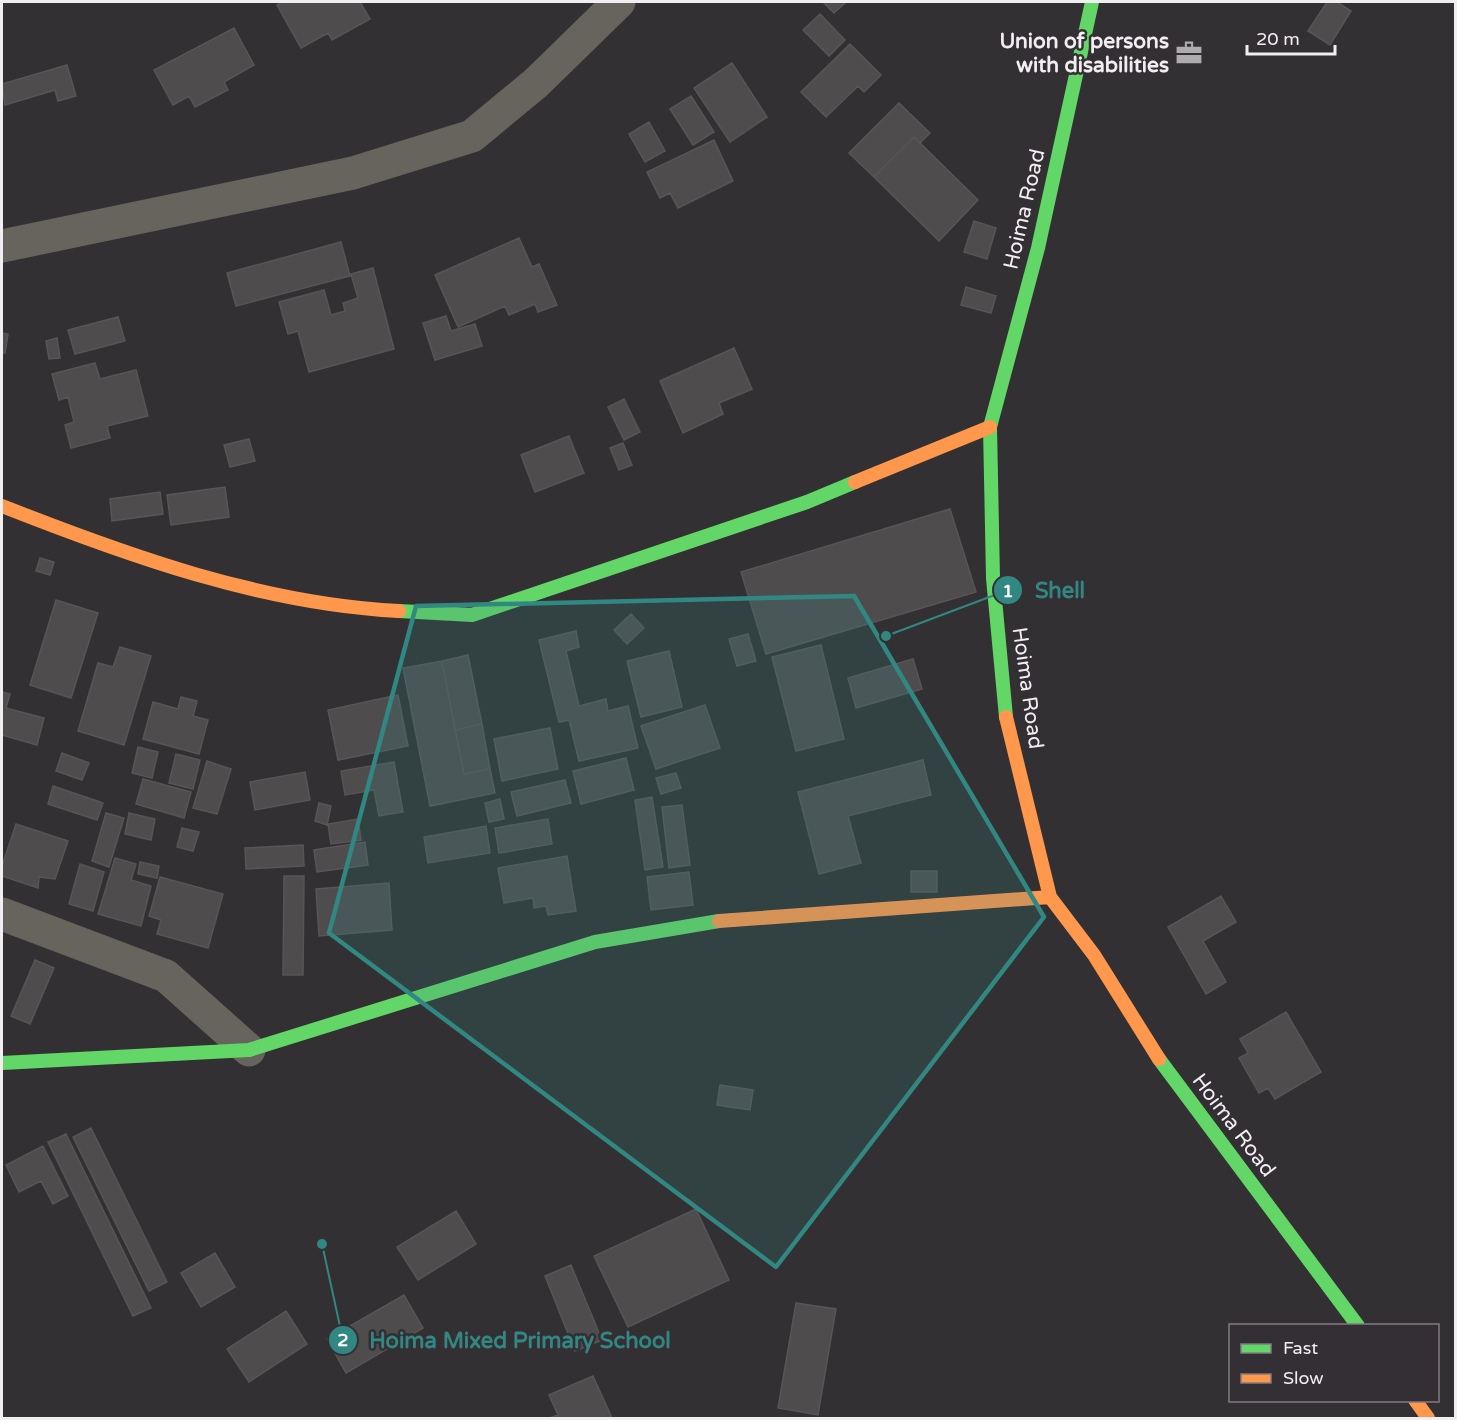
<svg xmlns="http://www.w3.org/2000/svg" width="1457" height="1420" viewBox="0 0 1457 1420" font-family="'Varela Round',sans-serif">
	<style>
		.building { fill: #4f4c4e; stroke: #575556; stroke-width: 1.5 }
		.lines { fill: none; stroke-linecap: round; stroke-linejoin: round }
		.street { stroke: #66645c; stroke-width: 33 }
		.fast { stroke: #63d668; stroke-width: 14 }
		.slow { stroke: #ff974d; stroke-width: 14 }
		.marked { fill: #318882; fill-opacity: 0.2; stroke: #318882; stroke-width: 4.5; stroke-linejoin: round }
		.labels { text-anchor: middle; stroke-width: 5; stroke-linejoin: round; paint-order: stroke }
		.poi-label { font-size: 21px; font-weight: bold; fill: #f1eef1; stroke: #342f34; text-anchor: end }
		.street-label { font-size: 21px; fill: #f1eef1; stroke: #342f34 }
		.leader { fill: none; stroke: #318882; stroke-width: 2 }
		.callout-dot { fill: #318882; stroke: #342f34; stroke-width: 2 }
		.mark-label { font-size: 18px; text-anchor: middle; font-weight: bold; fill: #fff }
		.callout-label { font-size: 22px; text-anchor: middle; font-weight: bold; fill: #318882; stroke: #342f34; stroke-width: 5; stroke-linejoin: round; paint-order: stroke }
	</style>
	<rect width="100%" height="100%" fill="#333033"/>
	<!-- building -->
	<path class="building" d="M283 2H360L370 19 332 40 328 33 301 48 277 5Z
		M823 2H846L834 13Z
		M1327 2H1337L1351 11 1330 45 1308 31Z
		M820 14 845 40 829 56 803 30Z
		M234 28 254 65 224 82 228 90 195 107 189 96 173 105 154 70Z
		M850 44 881 75 864 92 858 86 826 117 801 92Z
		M732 63 767 117 730 142 694 88Z
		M67 65 76 96 58 101 55 90 5 105 2 84Z
		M691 96 714 132 693 145 670 109Z
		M899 103 930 133 920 143 914 137 874 177 849 153Z
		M649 122 665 151 645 162 629 134Z
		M914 137 978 200 939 241 874 177Z
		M714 140 733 181 678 208 670 193 660 198 647 172Z
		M974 221 996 228 987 259 964 252Z
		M519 238 532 267 539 264 557 305 538 312 535 304 509 315 505 306 458 327 435 275Z
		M341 242 350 276 236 306 227 273Z
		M373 268 394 349 309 372 298 331 288 334 279 302 324 290 331 315 345 311 343 303 358 298 351 274Z
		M966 287 996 296 991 313 961 305Z
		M446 316 451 331 475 324 482 346 435 360 423 323Z
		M118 317 125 341 75 354 68 330Z
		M2 333 8 334 5 353H2Z
		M57 338 60 358 49 359 46 341Z
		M734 348 752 389 719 403 723 414 683 433 660 381Z
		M95 363 100 379 136 370 148 416 107 426 110 438 71 448 65 425 74 422 68 397 59 400 52 374Z
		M624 399 640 432 624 440 608 407Z
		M569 436 584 473 535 492 521 455Z
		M249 439 255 461 230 467 224 445Z
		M623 443 632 465 619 470 610 448Z
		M225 487 229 517 171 525 167 495Z
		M160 492 163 514 112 521 110 499Z
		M950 509 976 592 766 654 741 572Z
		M40 558 54 562 50 575 36 571Z
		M56 600 98 613 71 698 30 685Z
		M631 614 644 628 627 644 614 630Z
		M576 631 579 647 566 651 579 706 606 699 608 711 628 706 638 748 579 761 569 720 559 722 539 640Z
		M748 634 756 661 737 666 729 639Z
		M821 645 844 739 796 751 772 657Z
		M120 647 151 656 124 745 78 731 98 663 113 667Z
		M669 651 682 707 641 717 627 661Z
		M468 655 482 724 455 730 442 661Z
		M913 659 922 689 856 708 848 678Z
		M442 661 464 774 490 769 495 793 430 806 403 668Z
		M2 692 10 694 6 708 44 718 37 745 2 735Z
		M398 695 408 746 338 760 328 710Z
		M181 697 197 701 193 716 208 720 199 754 143 739 153 702 178 709Z
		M705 705 720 748 656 769 641 726Z
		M482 724 490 769 464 774 455 730Z
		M550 728 558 769 502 781 494 739Z
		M138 747 158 752 152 778 132 773Z
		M62 753 89 763 82 780 56 771Z
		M176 754 200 760 193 789 169 783Z
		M626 758 634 790 581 804 573 771Z
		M923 760 931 795 848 816 861 863 819 874 798 792Z
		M207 761 231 769 217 814 193 808Z
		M394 762 403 812 379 816 374 790 345 795 341 771Z
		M305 772 310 800 255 810 250 782Z
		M676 773 681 788 661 794 656 778Z
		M143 779 191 792 184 818 136 804Z
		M565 780 571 803 517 816 511 792Z
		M53 786 103 803 97 820 48 804Z
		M652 797 663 867 645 870 635 800Z
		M500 799 504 819 489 822 485 803Z
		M319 803 331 806 327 825 315 821Z
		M682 805 690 865 669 868 662 807Z
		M106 813 124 818 109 867 92 861Z
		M129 813 155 819 151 840 125 834Z
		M358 819 361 840 331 844 328 824Z
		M548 819 552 844 499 853 495 828Z
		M16 824 68 841 55 879 39 877 38 888 2 876V866Z
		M486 826 490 853 428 863 424 837Z
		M182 828 199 832 193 851 177 847Z
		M365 842 368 865 317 872 314 850Z
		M303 845 304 866 246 869 245 848Z
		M567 856 576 911 548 915 546 906 534 908 533 898 504 903 498 868Z
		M115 858 136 864 131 880 151 886 141 926 98 914Z
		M140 862 159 866 157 878 138 874Z
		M80 864 104 872 93 911 69 904Z
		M911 871H937V892H911Z
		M689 872 693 905 651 910 647 877Z
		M284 876H304L303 975H283Z
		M160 877 223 894 208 948 157 934 161 920 149 916Z
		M389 883 392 930 319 936 316 889Z
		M1221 896 1236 922 1203 941 1226 982 1206 994 1168 927Z
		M35 960 54 968 30 1024 11 1016Z
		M1286 1012 1321 1072 1275 1099 1268 1088 1259 1093 1239 1058 1248 1053 1240 1039Z
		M720 1085 753 1090 750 1110 717 1105Z
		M91 1128 167 1282 149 1291 73 1137Z
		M66 1134 151 1308 133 1316 48 1142Z
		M43 1146 68 1196 53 1204 41 1181 19 1192 6 1165Z
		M696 1209 729 1280 628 1327 594 1256Z
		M456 1211 476 1244 418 1280 397 1247Z
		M215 1253 235 1287 201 1307 181 1273Z
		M571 1265 602 1340 575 1351 545 1276Z
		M404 1295 423 1328 346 1373 327 1339Z
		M796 1303 836 1309 818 1415 778 1408Z
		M286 1311 307 1344 249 1382 227 1349Z
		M593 1376 612 1418H550L558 1415 549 1395Z"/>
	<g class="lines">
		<!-- street -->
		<path class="street" d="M2 246 353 173 472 136 536 83 619 2
			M2 914 166 976 249 1050"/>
		<!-- fast -->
		<path class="fast" d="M399 611 472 615 807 502 855 482
			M1006 717 993 578 990 427 1038 248 1092 2
			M1159 1059 1358 1326
			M2 1063 249 1050 595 942 719 921"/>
		<!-- slow -->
		<path class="slow" d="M855 482 990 427
			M2 506C129 556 262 604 399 611
			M1006 717 1050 897 1094 955 1159 1059
			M719 921 1050 897
			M1415 1400 1428 1418"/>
	</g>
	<!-- marked area -->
	<path class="marked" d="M854 596 1044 917 776 1267 329 933 416 606Z"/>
	<!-- icons -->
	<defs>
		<g id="office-bare" transform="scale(2.07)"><path d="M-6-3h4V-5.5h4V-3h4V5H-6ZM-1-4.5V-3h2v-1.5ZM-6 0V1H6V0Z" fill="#aeacae" stroke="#342f34" stroke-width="2.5" paint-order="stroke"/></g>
	</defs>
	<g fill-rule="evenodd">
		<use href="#office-bare" x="1189" y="53"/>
	</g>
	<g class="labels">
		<!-- poi labels -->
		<g class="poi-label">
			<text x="1169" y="48">Union of persons<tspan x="1169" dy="24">with disabilities</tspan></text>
		</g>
		<!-- street labels -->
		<g class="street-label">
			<text transform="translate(1024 209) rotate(-77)" y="7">Hoima Road</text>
			<text transform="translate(1028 688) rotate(82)" y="7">Hoima Road</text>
			<text transform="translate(1234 1125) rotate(53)" y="7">Hoima Road</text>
		</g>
	</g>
	<!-- callouts -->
	<path class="leader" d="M886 636L1008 590M322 1244L343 1340"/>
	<g class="callout-dot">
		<circle cx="886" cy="636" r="6"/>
		<circle cx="322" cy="1244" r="6"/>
		<circle cx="1008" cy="590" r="15"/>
		<circle cx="343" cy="1340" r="15"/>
	</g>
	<g class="mark-label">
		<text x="1008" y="597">1</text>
		<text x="343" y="1346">2</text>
	</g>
	<g class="callout-label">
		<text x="1060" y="598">Shell</text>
		<text x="520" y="1348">Hoima Mixed Primary School</text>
	</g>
	<!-- border -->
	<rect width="1457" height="1420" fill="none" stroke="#f1eef1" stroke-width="6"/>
	<!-- legend -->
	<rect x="1229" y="1324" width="210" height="78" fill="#342f34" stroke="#807b80" stroke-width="1.5"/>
	<rect x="1241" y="1344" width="30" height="9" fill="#63d668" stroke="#807b80" stroke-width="1.5"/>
	<text x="1283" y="1354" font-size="18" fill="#f1eef1">Fast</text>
	<rect x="1241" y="1374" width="30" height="9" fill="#ff974d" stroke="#807b80" stroke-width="1.5"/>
	<text x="1283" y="1384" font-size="18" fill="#f1eef1">Slow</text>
	<!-- scale -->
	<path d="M1247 45v9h88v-9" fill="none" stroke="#f1eef1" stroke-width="3"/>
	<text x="1256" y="45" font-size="18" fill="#f1eef1" stroke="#342f34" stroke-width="4.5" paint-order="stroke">20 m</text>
</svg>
